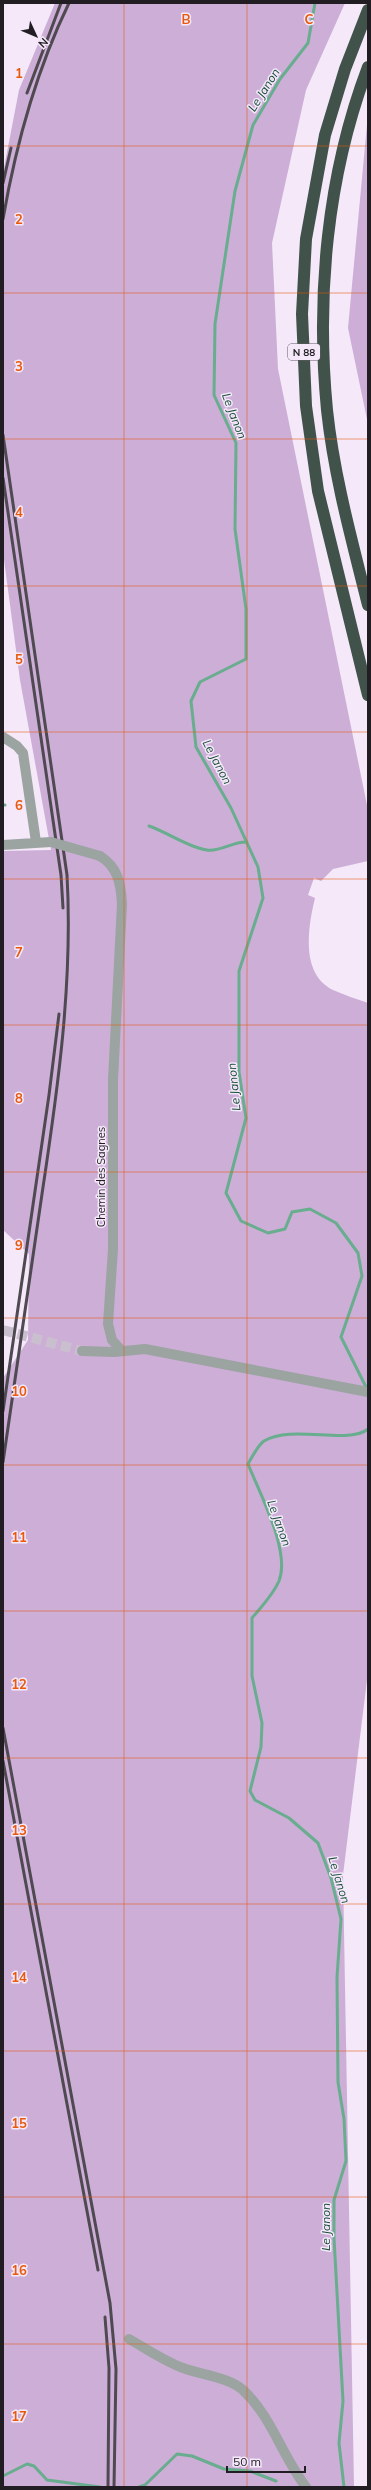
<svg xmlns="http://www.w3.org/2000/svg" width="371" height="2490" viewBox="0 0 371 2490" font-family="Mulish,sans-serif">
	<style>
		.green { fill: #ccaed7 }
		.lines { fill: none; stroke-linecap: round; stroke-linejoin: round }
		.stream { stroke: #68ad8e; stroke-width: 3 }
		.street-tunnel { stroke: #cabfce; stroke-width: 10; stroke-dasharray: 10 5; stroke-linecap: butt }
		.street { stroke: #9ba4a0; stroke-width: 10 }
		.highway { stroke: #41524a; stroke-width: 12 }
		.rail { stroke: #4f4951; stroke-width: 3 }
		.street-bridge { stroke: #9ba4a0; stroke-width: 10 }
		.grid { fill: none; stroke: #e8590c; stroke-width: 1; stroke-opacity: 0.55 }
		.labels { text-anchor: middle; stroke-width: 3; stroke-linejoin: round; paint-order: stroke }
		.shield { fill: #f4e8f9; stroke: #605a63; stroke-width: 1 }
		.shield-label { font-size: 10px; font-weight: bold; fill: #211d23 }
		.street-label { font-size: 11px; fill: #211d23; stroke: #f4e8f9 }
		.water-label { font-size: 12px; font-style: italic; fill: #154d37; stroke: #f4e8f9 }
		.grid-label { font-size: 13px; text-anchor: middle; font-weight: bold; fill: #e8590c; stroke: #f4e8f9; stroke-width: 3; stroke-linejoin: round; paint-order: stroke }
	</style>
	<rect width="100%" height="100%" fill="#f4e8f9"/>
	<!-- green -->
	<path class="green" d="M55 3H345L306 90 272 243 278 369 368 810V861L333 869 321 881 314 878 308 895 315 898C308 927 300 974 333 990 344 995 357 999 368 1003V1672L343 1875 354 2487H3V1378L28 1340 29 1254 3 1230V851L51 850 20 680 3 552V173L19 90Z
		M368 114V424L348 328Z"/>
	<g class="lines">
		<!-- stream -->
		<path class="stream" d="M315 3 308 43 280 79 253 125 235 191 215 324 214 395 236 443 235 529 246 609V659L200 682 191 701 196 747 231 808 258 867 263 898 239 971V1072L246 1118 226 1193 241 1221 268 1233 285 1229 292 1212 310 1209 336 1223 358 1253 362 1276 341 1337 367 1389
			M3 805H5
			M149 826C167 832 189 848 207 850 221 852 233 841 247 842
			M3 2476 27 2464 34 2466 47 2480 100 2487
			M139 2487 145 2485 177 2454 192 2456 224 2469 250 2471 276 2481
			M344 2487 339 2443 343 2401 334 2238V2200L346 2161 344 2119 338 2082 337 1977 341 1919 331 1878 318 1843 289 1818 255 1800 250 1791 261 1747 262 1723 252 1676V1618C262 1606 273 1595 279 1581 291 1551 259 1492 248 1464 252 1457 258 1445 264 1441 292 1424 348 1445 368 1429"/>
		<!-- street-tunnel -->
		<path class="street-tunnel" d="M3 1330 82 1351"/>
		<!-- street -->
		<path class="street" d="M3 737 17 746 23 753 36 842
			M3 845 51 842
			M100 856C118 867 121 884 122 904L113 1080V1249L108 1324 112 1340 122 1351
			M82 1351 114 1352 145 1349 368 1392
			M129 2339C147 2349 164 2361 183 2368 202 2375 228 2377 243 2390 272 2417 282 2456 306 2487"/>
		<!-- highway -->
		<path class="highway" d="M368 10 345 69 325 135 306 239 302 314 306 406 318 491 368 695
			M368 67C327 175 316 296 327 410 334 476 352 541 368 605"/>
		<!-- rail -->
		<path class="rail" d="M27 93 61 3
			M3 183 11 148
			M3 219C16 144 35 73 69 3
			M3 435 67 875C73 982 58 1088 42 1194 29 1283 16 1373 3 1462
			M3 478 61 875 63 908
			M3 1411 49 1095 59 1014
			M3 1728 110 2303 116 2369 114 2487
			M3 1761 98 2270
			M105 2317 109 2368 108 2487"/>
		<!-- street-bridge -->
		<path class="street-bridge" d="M51 842 100 856"/>
	</g>
	<!-- grid -->
	<path class="grid" d="M124 3V2487M247 3V2487M3 146H368M3 293H368M3 439H368M3 586H368M3 732H368M3 879H368M3 1025H368M3 1172H368M3 1318H368M3 1465H368M3 1611H368M3 1758H368M3 1904H368M3 2051H368M3 2197H368M3 2344H368"/>
	<g class="labels">
		<!-- shield labels -->
		<rect class="shield" x="288" y="344" width="32" height="16" rx="3"/>
		<g class="shield-label">
			<text x="304" y="356">N 88</text>
		</g>
		<!-- street labels -->
		<g class="street-label">
			<text transform="translate(101 1177) rotate(-90)" y="4">Chemin des Sagnes</text>
		</g>
		<!-- water labels -->
		<g class="water-label">
			<text transform="translate(264 90) rotate(-58)" y="4">Le Janon</text>
			<text transform="translate(234 416) rotate(69)" y="4">Le Janon</text>
			<text transform="translate(217 762) rotate(62)" y="4">Le Janon</text>
			<text transform="translate(234 1087) rotate(-96)" y="4">Le Janon</text>
			<text transform="translate(279 1523) rotate(70)" y="4">Le Janon</text>
			<text transform="translate(339 1880) rotate(73)" y="4">Le Janon</text>
			<text transform="translate(326 2227) rotate(-90)" y="4">Le Janon</text>
		</g>
	</g>
	<g class="grid-label">
		<text x="186" y="24">B</text>
		<text x="309" y="24">C</text>
		<text x="19" y="78">1</text>
		<text x="19" y="224">2</text>
		<text x="19" y="371">3</text>
		<text x="19" y="517">4</text>
		<text x="19" y="664">5</text>
		<text x="19" y="810">6</text>
		<text x="19" y="957">7</text>
		<text x="19" y="1103">8</text>
		<text x="19" y="1250">9</text>
		<text x="19" y="1396">10</text>
		<text x="19" y="1542">11</text>
		<text x="19" y="1689">12</text>
		<text x="19" y="1835">13</text>
		<text x="19" y="1982">14</text>
		<text x="19" y="2128">15</text>
		<text x="19" y="2275">16</text>
		<text x="19" y="2421">17</text>
	</g>
	<!-- border -->
	<rect width="371" height="2490" fill="none" stroke="#211d23" stroke-width="8"/>
	<!-- north arrow -->
	<g transform="translate(36 36) rotate(134)" stroke="#f4e8f9" stroke-width="3" paint-order="stroke">
	<path d="M0-3L7 15L0 10L-7 15Z" fill="#211d23"/>
	<text y="-6" font-size="11" font-weight="bold" text-anchor="middle" fill="#211d23">N</text>
	</g>
	<!-- scale -->
	<path d="M227 2466v6h78v-6" fill="none" stroke="#211d23" stroke-width="2"/>
	<text x="233" y="2466" font-size="12" fill="#211d23" stroke="#f4e8f9" stroke-width="3" paint-order="stroke">50 m</text>
</svg>
